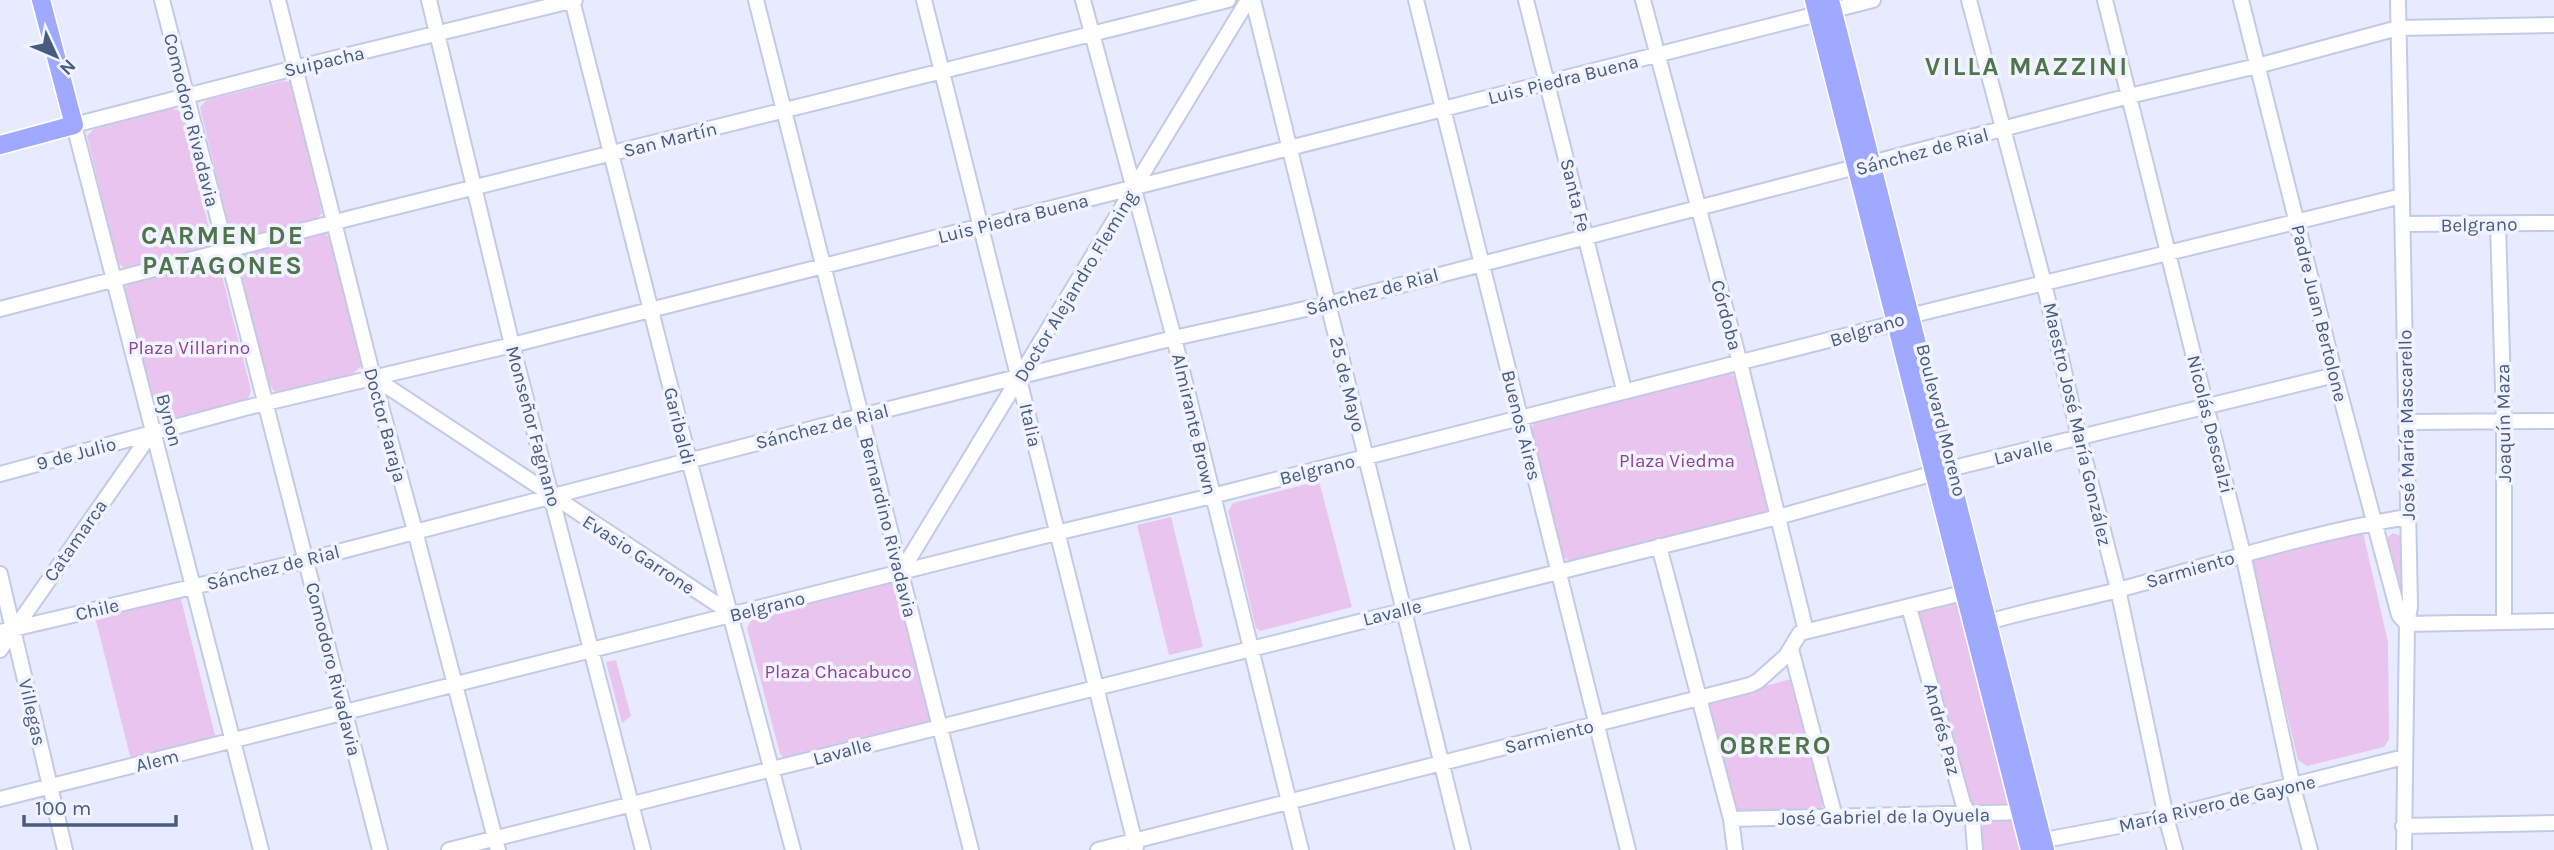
<svg xmlns="http://www.w3.org/2000/svg" width="2554" height="850" viewBox="0 0 2554 850" font-family="Karla,sans-serif">
	<style>
		.green { fill: #e9c4ef }
		.lines { fill: none; stroke-linecap: round; stroke-linejoin: round }
		.minor-casing { stroke: #c2cbe5; stroke-width: 18 }
		.major-casing { stroke: #fff; stroke-width: 21 }
		.minor { stroke: #fff; stroke-width: 14 }
		.major { stroke: #9fa9ff; stroke-width: 18 }
		.labels { text-anchor: middle; stroke-width: 7; stroke-linejoin: round; paint-order: stroke }
		.street-label { font-size: 19px; fill: #485c7d; stroke: #f1f3ff }
		.park-label { font-size: 19px; fill: #8f4391; stroke: #f1f3ff }
		.district-label { font-size: 26px; font-weight: bold; letter-spacing: 2px; fill: #4e754b; stroke: #f1f3ff }
	</style>
	<rect width="100%" height="100%" fill="#e8ebff"/>
	<!-- green -->
	<path class="green" d="M283 81 290 82 292 86 322 213 315 220 237 239 230 233 200 107 207 100Z
		M171 109 178 110 182 115 212 241 204 248 124 268 117 261 87 136 94 129Z
		M321 234H326L331 239 361 366 353 374 275 392 269 385 238 260 245 253Z
		M210 262H216L220 268 251 390 249 397 243 401 161 421 155 414 125 288 132 281Z
		M1728 372 1736 378 1769 503 1768 512 1572 561 1563 558 1530 432 1534 423Z
		M1319 481 1352 607 1260 631 1256 628 1228 511 1233 503Z
		M1171 517 1203 647 1169 655 1137 525Z
		M2363 533 2388 642 2389 739 2384 747 2307 766 2298 760 2251 561Z
		M2393 533 2399 535 2402 542 2403 597 2400 595 2387 545 2388 537Z
		M890 582 897 583 931 715 930 721 784 758 780 754 747 628 752 619Z
		M180 595 216 739 131 760 95 617Z
		M1957 602 1961 608 2012 803 2009 808 1971 806 1967 800 1918 620 1919 613 1926 608Z
		M616 660 631 716 622 723 606 662Z
		M1791 679 1793 681 1823 802 1822 808 1817 811 1739 812 1734 810 1707 710 1709 704 1714 700Z
		M1990 818C2020 819 2016 823 2024 850H1981C1981 837 1978 826 1990 818Z"/>
	<g class="lines">
		<!-- minor casing -->
		<g class="minor-casing">
			<path id="minor" d="M162 0 380 850
				M278 0 373 377 415 531 498 850
				M429 0 512 345 643 850
				M572 0 689 460 793 850
				M756 0 971 850
				M924 0 1136 847
				M1083 0 1174 338 1301 850
				M1253 0 1463 850
				M1416 0 1628 850
				M1526 0 1624 390
				M1643 0 1740 363 1806 631
				M1969 0 2044 283 2079 437 2118 589 2166 817 2175 850
				M2105 0 2243 554 2293 787 2310 850
				M2241 0 2335 375 2399 615 2407 624
				M2398 0 2410 607 2407 624 2404 850
				M2403 224 2554 223
				M2498 224 2504 422V622
				M0 309 355 217 1228 0
				M373 377 732 614
				M2407 422 2554 421
				M0 474 245 408 512 345 1873 0
				M1659 546 1731 819 1735 850
				M901 572 1248 0
				M0 574 65 850
				M1909 607 1963 803 1973 822 1975 850
				M2407 624 2554 621
				M1978 625C2024 611 2071 602 2118 590 2214 564 2309 533 2407 517
				M0 632 307 560 861 416 1174 338 1328 304 2129 96 2257 66 2398 28 2554 25
				M1791 649 1835 817
				M0 650 152 432
				M0 799 1056 533 1212 496 1896 323 1909 316 2402 196
				M1731 819 2030 812
				M2403 826 2554 823
				M2034 842 2166 817 2404 757
				M261 850 74 125 295 68 575 0
				M449 850 1778 517 1949 469 2335 375
				M1098 850 1750 685 1758 681 1786 656 1800 633 1975 590"/>
		</g>
		<!-- major casing -->
		<g class="major-casing">
			<path id="major" d="M1814 0 2030 850
				M1830 0 2045 850
				M0 145 74 125 41 0"/>
		</g>
		<!-- minor -->
		<use href="#minor" class="minor"/>
		<!-- major -->
		<use href="#major" class="major"/>
	</g>
	<g class="labels">
		<!-- street labels -->
		<g class="street-label">
			<text transform="translate(324 61) rotate(-13)" y="7">Suipacha</text>
			<text transform="translate(1563 79) rotate(-14)" y="7">Luis Piedra Buena</text>
			<text transform="translate(192 120) rotate(76)" y="7">Comodoro Rivadavia</text>
			<text transform="translate(670 139) rotate(-14)" y="7">San Martín</text>
			<text transform="translate(1922 151) rotate(-15)" y="7">Sánchez de Rial</text>
			<text transform="translate(1576 195) rotate(76)" y="7">Santa Fe</text>
			<text transform="translate(1013 218) rotate(-14)" y="7">Luis Piedra Buena</text>
			<text transform="translate(2479 224) rotate(-1)" y="7">Belgrano</text>
			<text transform="translate(1075 286) rotate(-59)" y="7">Doctor Alejandro Fleming</text>
			<text transform="translate(1372 291) rotate(-15)" y="7">Sánchez de Rial</text>
			<text transform="translate(2320 313) rotate(76)" y="7">Padre Juan Bertolone</text>
			<text transform="translate(1727 315) rotate(75)" y="7">Córdoba</text>
			<text transform="translate(1867 329) rotate(-17)" y="7">Belgrano</text>
			<text transform="translate(1348 384) rotate(76)" y="7">25 de Mayo</text>
			<text transform="translate(170 420) rotate(75)" y="7">Bynon</text>
			<text transform="translate(1942 420) rotate(76)" y="7">Boulevard Moreno</text>
			<text transform="translate(2503 423) rotate(-91)" y="7">Joaquín Maza</text>
			<text transform="translate(1195 424) rotate(77)" y="7">Almirante Brown</text>
			<text transform="translate(2078 424) rotate(77)" y="7">Maestro José María González</text>
			<text transform="translate(2211 424) rotate(76)" y="7">Nicolás Descalzi</text>
			<text transform="translate(386 425) rotate(75)" y="7">Doctor Baraja</text>
			<text transform="translate(1031 425) rotate(77)" y="7">Italia</text>
			<text transform="translate(1522 425) rotate(76)" y="7">Buenos Aires</text>
			<text transform="translate(2406 425) rotate(-91)" y="7">José María Mascarello</text>
			<text transform="translate(534 426) rotate(75)" y="7">Monseñor Fagnano</text>
			<text transform="translate(680 426) rotate(76)" y="7">Garibaldi</text>
			<text transform="translate(822 426) rotate(-14)" y="7">Sánchez de Rial</text>
			<text transform="translate(2023 451) rotate(-14)" y="7">Lavalle</text>
			<text transform="translate(76 453) rotate(-15)" y="7">9 de Julio</text>
			<text transform="translate(1317 469) rotate(-14)" y="7">Belgrano</text>
			<text transform="translate(889 527) rotate(76)" y="7">Bernardino Rivadavia</text>
			<text transform="translate(75 540) rotate(-55)" y="7">Catamarca</text>
			<text transform="translate(639 554) rotate(33)" y="7">Evasio Garrone</text>
			<text transform="translate(273 567) rotate(-14)" y="7">Sánchez de Rial</text>
			<text transform="translate(2190 569) rotate(-16)" y="7">Sarmiento</text>
			<text transform="translate(767 606) rotate(-14)" y="7">Belgrano</text>
			<text transform="translate(97 609) rotate(-13)" y="7">Chile</text>
			<text transform="translate(1392 612) rotate(-14)" y="7">Lavalle</text>
			<text transform="translate(334 669) rotate(76)" y="7">Comodoro Rivadavia</text>
			<text transform="translate(33 712) rotate(77)" y="7">Villegas</text>
			<text transform="translate(1943 729) rotate(75)" y="7">Andrés Paz</text>
			<text transform="translate(1549 736) rotate(-14)" y="7">Sarmiento</text>
			<text transform="translate(842 751) rotate(-15)" y="7">Lavalle</text>
			<text transform="translate(157 760) rotate(-14)" y="7">Alem</text>
			<text transform="translate(2217 803) rotate(-13)" y="7">María Rivero de Gayone</text>
			<text transform="translate(1884 816) rotate(-1)" y="7">José Gabriel de la Oyuela</text>
		</g>
		<!-- park labels -->
		<g class="park-label">
			<text x="189" y="354">Plaza Villarino</text>
			<text x="1677" y="467">Plaza Viedma</text>
			<text x="838" y="678">Plaza Chacabuco</text>
		</g>
		<!-- district labels -->
		<g class="district-label">
			<text x="2027" y="75">VILLA MAZZINI</text>
			<text x="223" y="244">CARMEN DE<tspan x="223" dy="30">PATAGONES</tspan></text>
			<text x="1776" y="754">OBRERO</text>
		</g>
	</g>
	<!-- north arrow -->
	<g transform="translate(56 56) rotate(134)" stroke="#f1f3ff" stroke-width="5" paint-order="stroke">
	<path d="M0-5L12 26L0 18L-12 26Z" fill="#485c7d"/>
	<text y="-10" font-size="19" font-weight="bold" text-anchor="middle" fill="#485c7d">N</text>
	</g>
	<!-- scale -->
	<path d="M24 815v10h152v-10" fill="none" stroke="#485c7d" stroke-width="3.5"/>
	<text x="35" y="815" font-size="21" fill="#485c7d" stroke="#f1f3ff" stroke-width="5" paint-order="stroke">100 m</text>
</svg>
